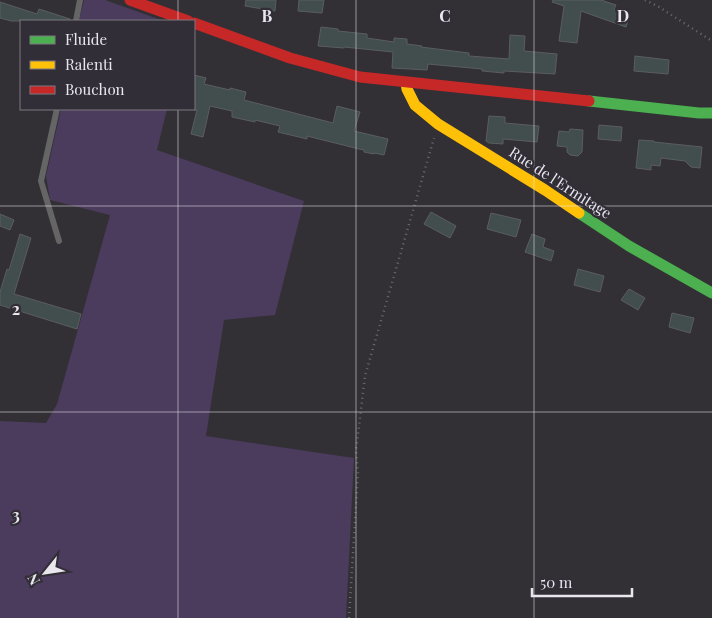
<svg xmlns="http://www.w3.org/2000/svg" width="712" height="618" viewBox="0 0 712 618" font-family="'Playfair Display',serif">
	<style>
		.green { fill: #4b3b5d }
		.building { fill: #424e4d; stroke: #5b5d5e }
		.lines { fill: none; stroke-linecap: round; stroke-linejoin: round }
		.path { stroke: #6c6b6d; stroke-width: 2.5; stroke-dasharray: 1 4; stroke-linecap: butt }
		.lane { stroke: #656566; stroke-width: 6 }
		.fast { stroke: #4caf50; stroke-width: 11 }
		.slow { stroke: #ffc107; stroke-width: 11 }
		.jam { stroke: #c62828; stroke-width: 11 }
		.grid { fill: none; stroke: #e9e6ed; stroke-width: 1; stroke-opacity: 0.55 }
		.labels { text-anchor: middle; stroke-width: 4.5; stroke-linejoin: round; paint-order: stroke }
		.street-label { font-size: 15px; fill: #e9e6ed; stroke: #322e37 }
		.grid-label { font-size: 16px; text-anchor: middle; font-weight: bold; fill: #e9e6ed; stroke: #322e37; stroke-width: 4.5; stroke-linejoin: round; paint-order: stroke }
	</style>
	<rect width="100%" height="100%" fill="#323035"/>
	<!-- green -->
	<path class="green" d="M84 0H105L164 21H79Z
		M61 109H167L157 150 304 201 275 315 224 320 206 436 354 458 346 618H0V421L46 423 57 404 110 215 50 200 46 176Z"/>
	<!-- building -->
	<path class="building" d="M246 0H276L275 11 245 6Z
		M299 0H324L322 13 298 11Z
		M553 0H601L616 5 614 9 630 15 626 27 581 11 577 43 559 41 564 6 552 2Z
		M0 2 37 14 39 9 70 19V21H11L0 18Z
		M321 27 338 29V31L367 34V38L394 42V38L407 39V44L422 46 421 47 469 53V56L509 59 510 35 525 36 524 51 557 54 555 74 504 71V73L482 71V69L428 64 427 70 392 68 393 52 344 47V48L318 46Z
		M635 56 669 60 668 74 634 71Z
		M194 75 206 78 204 84 230 90V88L246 92 244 100 333 123 337 106 360 112 354 131 388 139 384 155 374 153V154L364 152V150L359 149 307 136V139L278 132 280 126 255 120V122L232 117V111L210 106 203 137 191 134 197 110H194Z
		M489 116 505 117V123L539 126 537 142 503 139V144L489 143 486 141Z
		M599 125 622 127 621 141 598 139Z
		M570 129 583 130 582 152 578 156 570 155 567 152V147L557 146 559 131 569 132Z
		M639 140 654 141V142L702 147 700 168 691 167 685 161 661 158 660 166 651 165V170L636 168Z
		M431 212 456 226 450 238 424 224Z
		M491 213 521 220 516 237 487 229Z
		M0 214 14 220 10 230 0 226Z
		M20 234 31 238 14 294 81 314 77 329 0 305V292L7 269 9 270Z
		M532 234 545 239 543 247 554 251 551 261 525 252Z
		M578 269 604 276 600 292 574 285Z
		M629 289 645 298 638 310 621 300Z
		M672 313 694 318 690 333 669 327Z"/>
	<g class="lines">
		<!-- path -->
		<path class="path" d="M645 0 659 7 712 41
			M349 618 358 473 356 451 365 376 434 138"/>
		<!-- lane -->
		<path class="lane" d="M76 21 80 0
			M57 109 41 181 59 241"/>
		<!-- fast -->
		<path class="fast" d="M589 101 699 113H712
			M579 213 629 246 712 293"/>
		<!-- slow -->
		<path class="slow" d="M406 83 407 89 415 105 438 124 545 190 579 213"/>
		<!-- jam -->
		<path class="jam" d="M130 0 188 21
			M194 23 290 58 360 77 589 101"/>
	</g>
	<!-- grid -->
	<path class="grid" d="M178 0V21M356 0V618M534 0V618M178 109V618M0 206H712M0 412H712"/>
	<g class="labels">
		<!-- street labels -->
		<g class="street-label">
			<text transform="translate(560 183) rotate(33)" y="5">Rue de l'Ermitage</text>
		</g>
	</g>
	<g class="grid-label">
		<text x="267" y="22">B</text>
		<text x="445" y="22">C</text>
		<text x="623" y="22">D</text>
		<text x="16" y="315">2</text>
		<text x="16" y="521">3</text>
	</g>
	<!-- legend -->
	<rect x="20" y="20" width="175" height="90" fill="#322e37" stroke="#7b7880"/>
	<rect x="30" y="36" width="25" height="8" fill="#4caf50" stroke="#7b7880"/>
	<text x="65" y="45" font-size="15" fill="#e9e6ed">Fluide</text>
	<rect x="30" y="61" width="25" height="8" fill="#ffc107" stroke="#7b7880"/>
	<text x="65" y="70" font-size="15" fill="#e9e6ed">Ralenti</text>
	<rect x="30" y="86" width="25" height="8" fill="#c62828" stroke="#7b7880"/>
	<text x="65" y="95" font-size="15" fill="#e9e6ed">Bouchon</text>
	<!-- north arrow -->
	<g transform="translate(45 573) rotate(240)" stroke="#322e37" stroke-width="4" paint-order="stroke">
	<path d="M0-4L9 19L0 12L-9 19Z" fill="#e9e6ed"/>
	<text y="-8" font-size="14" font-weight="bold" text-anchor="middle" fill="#e9e6ed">N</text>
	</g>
	<!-- scale -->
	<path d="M532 588v8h100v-8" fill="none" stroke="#e9e6ed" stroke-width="2.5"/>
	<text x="540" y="588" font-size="15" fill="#e9e6ed" stroke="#322e37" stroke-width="4" paint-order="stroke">50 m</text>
</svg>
